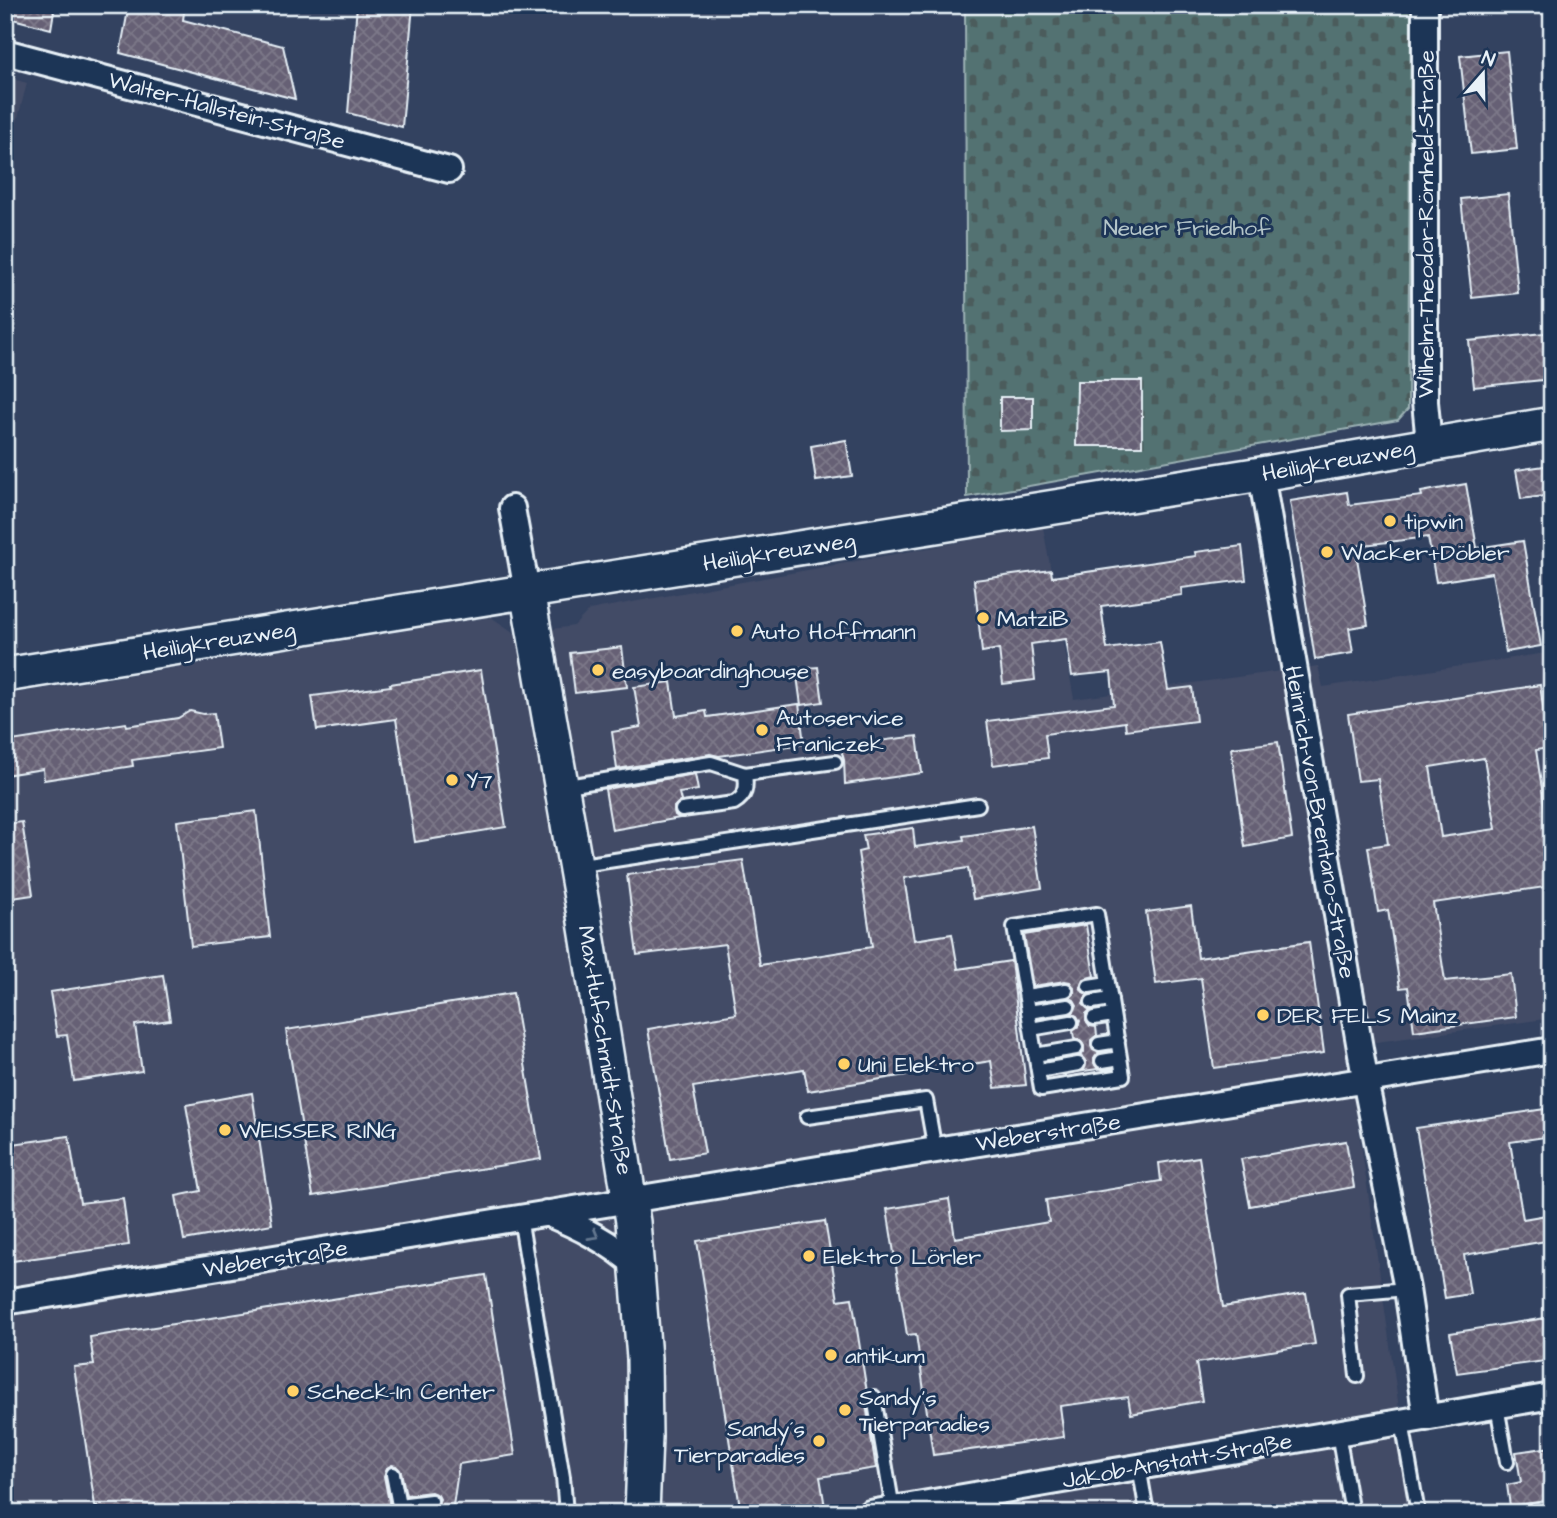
<svg xmlns="http://www.w3.org/2000/svg" width="1557" height="1518" viewBox="0 0 1557 1518" font-family="'Architects Daughter',sans-serif">
	<style>
		.built { fill: #424b66 }
		.cemetery { fill: url(#cemetery-stones); stroke: #9db2b5; stroke-width: 2 }
		.building { fill: url(#building-cross-hatch); stroke: #e8f1f8; stroke-width: 2; fill-rule: evenodd }
		.lines { fill: none; stroke-linecap: round; stroke-linejoin: round }
		.lane-casing { stroke: #e8f1f8; stroke-width: 18 }
		.street-casing { stroke: #e8f1f8; stroke-width: 30 }
		.secondary-casing { stroke: #e8f1f8; stroke-width: 38 }
		.lane { stroke: #1d3557; stroke-width: 12 }
		.street { stroke: #1d3557; stroke-width: 24 }
		.secondary { stroke: #1d3557; stroke-width: 33 }
		.oneway { stroke: #64778f }
		.poi-dot { fill: #ffd166; stroke: #1d3557; stroke-width: 2.5 }
		.labels { text-anchor: middle; stroke-width: 6; stroke-linejoin: round; paint-order: stroke }
		.street-label { font-size: 23px; fill: #e8f1f8; stroke: #1d3557 }
		.park-label { font-size: 23px; fill: #b4c5c9; stroke: #1d3557 }
		.poi-label { font-size: 23px; fill: #e8f1f8; stroke: #1d3557; text-anchor: start }
	</style>
	<defs>
		<pattern id="cemetery-stones" width="16" height="16" patternUnits="userSpaceOnUse" patternTransform="scale(1.75)"><rect width="16" height="16" fill="#527272"/><path d="M2 7V4a2 2 0 0 1 4 0v3zM10 15v-3a2 2 0 0 1 4 0v3z" fill="#4b5b5c"/></pattern>
		<pattern id="building-cross-hatch" width="8" height="8" patternUnits="userSpaceOnUse" patternTransform="scale(1.75)"><rect width="8" height="8" fill="#666174"/><path d="M0 0l8 8M0 8l8-8" fill="none" stroke="#7c7889"/></pattern>
	</defs>
	<rect width="100%" height="100%" fill="#334260"/>
	<filter id="ink" filterUnits="userSpaceOnUse"><feTurbulence type="fractalNoise" baseFrequency=".0143" numOctaves="2"/><feDisplacementMap in="SourceGraphic" scale="14" xChannelSelector="R" yChannelSelector="G"/><feConvolveMatrix kernelMatrix="1 2 1 2 8 2 1 2 1" color-interpolation-filters="sRGB"/></filter>
	<g filter="url(#ink)">
		<!-- built -->
		<path class="built" d="M5 77 27 83 5 168Z
			M1043 527 1074 699 1318 666 1323 687 1552 652V1018L1347 1046 1414 1513H5V695L491 617 516 634 574 626 589 610Z"/>
		<!-- cemetery -->
		<path class="cemetery" d="M965 5H1411L1408 409 1398 420 967 497Z"/>
		<!-- building -->
		<path class="building" d="M5 5H55L51 29 5 17Z
			M129 5H185L183 20 283 46 295 99 120 53Z
			M357 5H413L402 127 348 113Z
			M1507 51 1517 149 1471 154 1460 56Z
			M1508 194 1518 293 1472 298 1461 199Z
			M1552 332V379L1474 387 1469 341Z
			M1077 381H1142V446H1076Z
			M1000 397H1033V430L1000 431Z
			M846 440 852 476 816 481 811 446Z
			M1552 465V495L1521 499 1516 470Z
			M1466 484 1477 548 1523 541 1541 646 1506 652 1492 573 1436 582 1428 537 1355 546 1368 625 1349 628 1353 653 1315 659 1290 501 1347 492 1349 505 1422 496 1421 492Z
			M1242 546 1246 580 1181 588 1182 595 1101 606 1107 649 1160 642 1168 690 1192 687 1196 721 1126 730 1125 722 1045 734 1048 758 993 765 987 721 1114 705 1111 672 1072 676 1066 639 1031 644 1035 680 1003 684 999 649 982 652 974 580 1051 570 1052 577 1196 556 1195 552Z
			M622 647 627 687 575 693 570 653Z
			M818 667 823 702 801 705 796 669Z
			M481 670 506 827 415 842 396 719 317 730 312 696 391 686 390 684Z
			M671 682 676 716 706 711 707 717 799 704 804 744 719 756 710 754 617 769 612 732 641 727 634 687Z
			M1540 685 1549 748 1536 750 1547 821H1552V886L1433 903 1445 981 1511 974 1516 1017 1414 1031 1408 987 1400 988 1388 910 1378 912 1368 847 1388 844 1378 779 1358 781 1348 714ZM1484 758 1496 829 1441 837 1430 767Z
			M190 711 203 714 214 713 219 748 132 760 133 766 44 780 43 769 5 775V742L126 723 127 726 178 718Z
			M917 736 922 773 845 784 844 760 840 746Z
			M1278 742 1292 838 1245 847 1231 748Z
			M695 774 698 790 679 793 681 801 674 807 675 815 680 818 612 830 605 789Z
			M256 811 270 937 191 946 177 821Z
			M22 822 33 895 5 899V824Z
			M1032 826 1042 888 973 899 968 868 904 878 914 940 952 934 958 969 1011 961 1026 1085 995 1088 991 1061 808 1091 804 1069 693 1087 705 1153 670 1159 648 1029 736 1014 725 944 637 955 627 875 743 860 760 965 872 947 858 852 866 850 863 835 913 828 915 847 964 840 963 836Z
			M1191 906 1198 958 1309 942 1324 1053 1214 1068 1201 978 1156 984 1146 912Z
			M1086 925 1094 976 1084 979 1080 987 1083 992 1088 994 1083 1003 1090 1010 1086 1014V1020L1090 1026 1096 1027 1097 1035 1091 1040V1046L1093 1050 1100 1053 1094 1059V1063L1098 1069 1083 1071 1086 1062 1080 1056 1084 1052V1046L1080 1040 1074 1039 1073 1031 1077 1028 1080 1021 1077 1016 1072 1014 1077 1005 1074 1000 1070 998 1074 994V988L1070 982 1065 981 1033 986 1024 935Z
			M163 975 170 1020 135 1025 142 1071 74 1081 67 1035 57 1036 50 992Z
			M513 993 541 1159 313 1196 286 1030Z
			M252 1093 272 1224 184 1240 176 1196 201 1191 186 1105Z
			M1552 1108V1136L1510 1142 1523 1219 1552 1214V1240L1464 1255 1470 1294 1445 1298 1416 1128Z
			M69 1136 80 1203 123 1198 129 1245 5 1262V1145Z
			M1346 1141 1354 1187 1250 1206 1241 1159Z
			M1199 1157 1223 1307 1306 1293 1315 1344 1196 1363 1202 1401 1131 1414 1128 1397 1060 1406 1064 1437 933 1455 916 1334 907 1335 887 1209 949 1199 955 1238 1049 1222 1046 1200 1161 1181 1159 1163Z
			M825 1221 838 1300 852 1298 867 1392 865 1398 876 1468 820 1477 826 1513H741L697 1241Z
			M486 1275 515 1455 459 1464 452 1513H408L436 1508 440 1499 438 1495 431 1492 406 1495 401 1472 396 1466 392 1465 387 1468 384 1476 390 1507 395 1513H109L95 1506 74 1367 94 1365 90 1337Z
			M1552 1317V1360L1457 1373 1450 1333Z
			M1552 1447V1500L1510 1506 1507 1485 1521 1482 1516 1452Z"/>
		<g class="lines">
			<!-- lane casing -->
			<g class="lane-casing">
				<path id="lane" d="M561 787 711 763 745 774 835 762
					M682 810 734 803C746 796 747 788 745 774
					M575 866 978 805
					M1097 914 1123 1076 1041 1089 1014 927Z
					M1089 986 1108 983
					M1026 996 1066 990
					M1092 1002 1111 999
					M1028 1012 1068 1006
					M1094 1018 1113 1015
					M1031 1029 1071 1022
					M1099 1044 1118 1041
					M1035 1055 1076 1048
					M1102 1061 1120 1058
					M1038 1071 1078 1064
					M807 1117 926 1100 935 1150
					M520 1217 563 1477 566 1513
					M1357 1376 1348 1294 1407 1289
					M874 1397 893 1509
					M1497 1406 1507 1462
					M1402 1422 1418 1513
					M1338 1433 1352 1513
					M1139 1466 1147 1513
					M393 1474 399 1505 431 1501"/>
			</g>
			<!-- street casing -->
			<g class="street-casing">
				<path id="street" d="M1425 5V402L1429 443
					M5 52 449 170
					M1261 474 1368 1095 1407 1289 1426 1418
					M512 508 527 591
					M546 1213C580 1227 610 1242 638 1267
					M5 1302C521 1217 1036 1134 1552 1050
					M870 1513 1552 1396"/>
			</g>
			<!-- secondary casing -->
			<g class="secondary-casing">
				<path id="secondary" d="M527 591 583 909 633 1222 644 1358 645 1437 642 1513
					M5 675 1261 474 1552 424"/>
			</g>
			<!-- lane -->
			<use href="#lane" class="lane"/>
			<!-- street -->
			<use href="#street" class="street"/>
			<!-- secondary -->
			<use href="#secondary" class="secondary"/>
		</g>
		<!-- one-way arrows -->
		<defs><path id="oneway-chevron" d="M-2-3.5L2.5 0L-2 3.5" fill="none" stroke-width="1.6" stroke-linecap="round" stroke-linejoin="round" transform="scale(1.75)"/></defs>
		<use class="oneway" href="#oneway-chevron" transform="translate(594 1235) rotate(30)"/>
	</g>
	<!-- markers -->
	<g class="poi-dot">
		<circle cx="1390" cy="521" r="7"/>
		<circle cx="1327" cy="552" r="7"/>
		<circle cx="983" cy="618" r="7"/>
		<circle cx="737" cy="631" r="7"/>
		<circle cx="598" cy="670" r="7"/>
		<circle cx="762" cy="730" r="7"/>
		<circle cx="452" cy="780" r="7"/>
		<circle cx="1263" cy="1015" r="7"/>
		<circle cx="844" cy="1064" r="7"/>
		<circle cx="225" cy="1130" r="7"/>
		<circle cx="809" cy="1256" r="7"/>
		<circle cx="831" cy="1355" r="7"/>
		<circle cx="293" cy="1391" r="7"/>
		<circle cx="845" cy="1410" r="7"/>
		<circle cx="819" cy="1441" r="7"/>
	</g>
	<g class="labels">
		<!-- street labels -->
		<g class="street-label">
			<text transform="translate(227 110) rotate(15)" y="8">Walter-Hallstein-Straße</text>
			<text transform="translate(1425 224) rotate(-90)" y="8">Wilhelm-Theodor-Römheld-Straße</text>
			<text transform="translate(1338 460) rotate(-10)" y="8">Heiligkreuzweg</text>
			<text transform="translate(779 551) rotate(-9)" y="8">Heiligkreuzweg</text>
			<text transform="translate(219 640) rotate(-9)" y="8">Heiligkreuzweg</text>
			<text transform="translate(1321 822) rotate(80)" y="8">Heinrich-von-Brentano-Straße</text>
			<text transform="translate(606 1050) rotate(81)" y="8">Max-Hufschmidt-Straße</text>
			<text transform="translate(1048 1132) rotate(-9)" y="8">Weberstraße</text>
			<text transform="translate(275 1258) rotate(-9)" y="8">Weberstraße</text>
			<text transform="translate(1177 1460) rotate(-10)" y="8">Jakob-Anstatt-Straße</text>
		</g>
		<!-- park labels -->
		<g class="park-label">
			<text x="1187" y="235">Neuer Friedhof</text>
		</g>
		<!-- poi labels -->
		<g class="poi-label">
			<text x="1404" y="529">tipwin</text>
			<text x="1341" y="560">Wacker+Döbler</text>
			<text x="997" y="626">MatziB</text>
			<text x="751" y="639">Auto Hoffmann</text>
			<text x="612" y="678">easyboardinghouse</text>
			<text x="776" y="725">Autoservice<tspan x="776" dy="26">Franiczek</tspan></text>
			<text x="466" y="788">Y7</text>
			<text x="1277" y="1023">DER FELS Mainz</text>
			<text x="858" y="1072">Uni Elektro</text>
			<text x="239" y="1138">WEISSER RING</text>
			<text x="823" y="1264">Elektro Lörler</text>
			<text x="845" y="1363">antikum</text>
			<text x="307" y="1399">Scheck-In Center</text>
			<text x="859" y="1405">Sandy's<tspan x="859" dy="26">Tierparadies</tspan></text>
			<text x="805" y="1436" text-anchor="end">Sandy´s<tspan x="805" dy="26">Tierparadies</tspan></text>
		</g>
	</g>
	<!-- margin -->
	<rect width="1557" height="1518" fill="none" stroke="#1d3557" stroke-width="28"/>
	<rect x="14" y="14" width="1529" height="1490" fill="none" stroke="#e8f1f8" stroke-width="2.5" filter="url(#ink)"/>
	<!-- north arrow -->
	<g transform="translate(1483 74) rotate(20)" stroke="#1d3557" stroke-width="5" paint-order="stroke">
	<path d="M0-5L12 26L0 18L-12 26Z" fill="#e8f1f8"/>
	<text y="-10" font-size="19" font-weight="bold" text-anchor="middle" fill="#e8f1f8">N</text>
	</g>
</svg>
